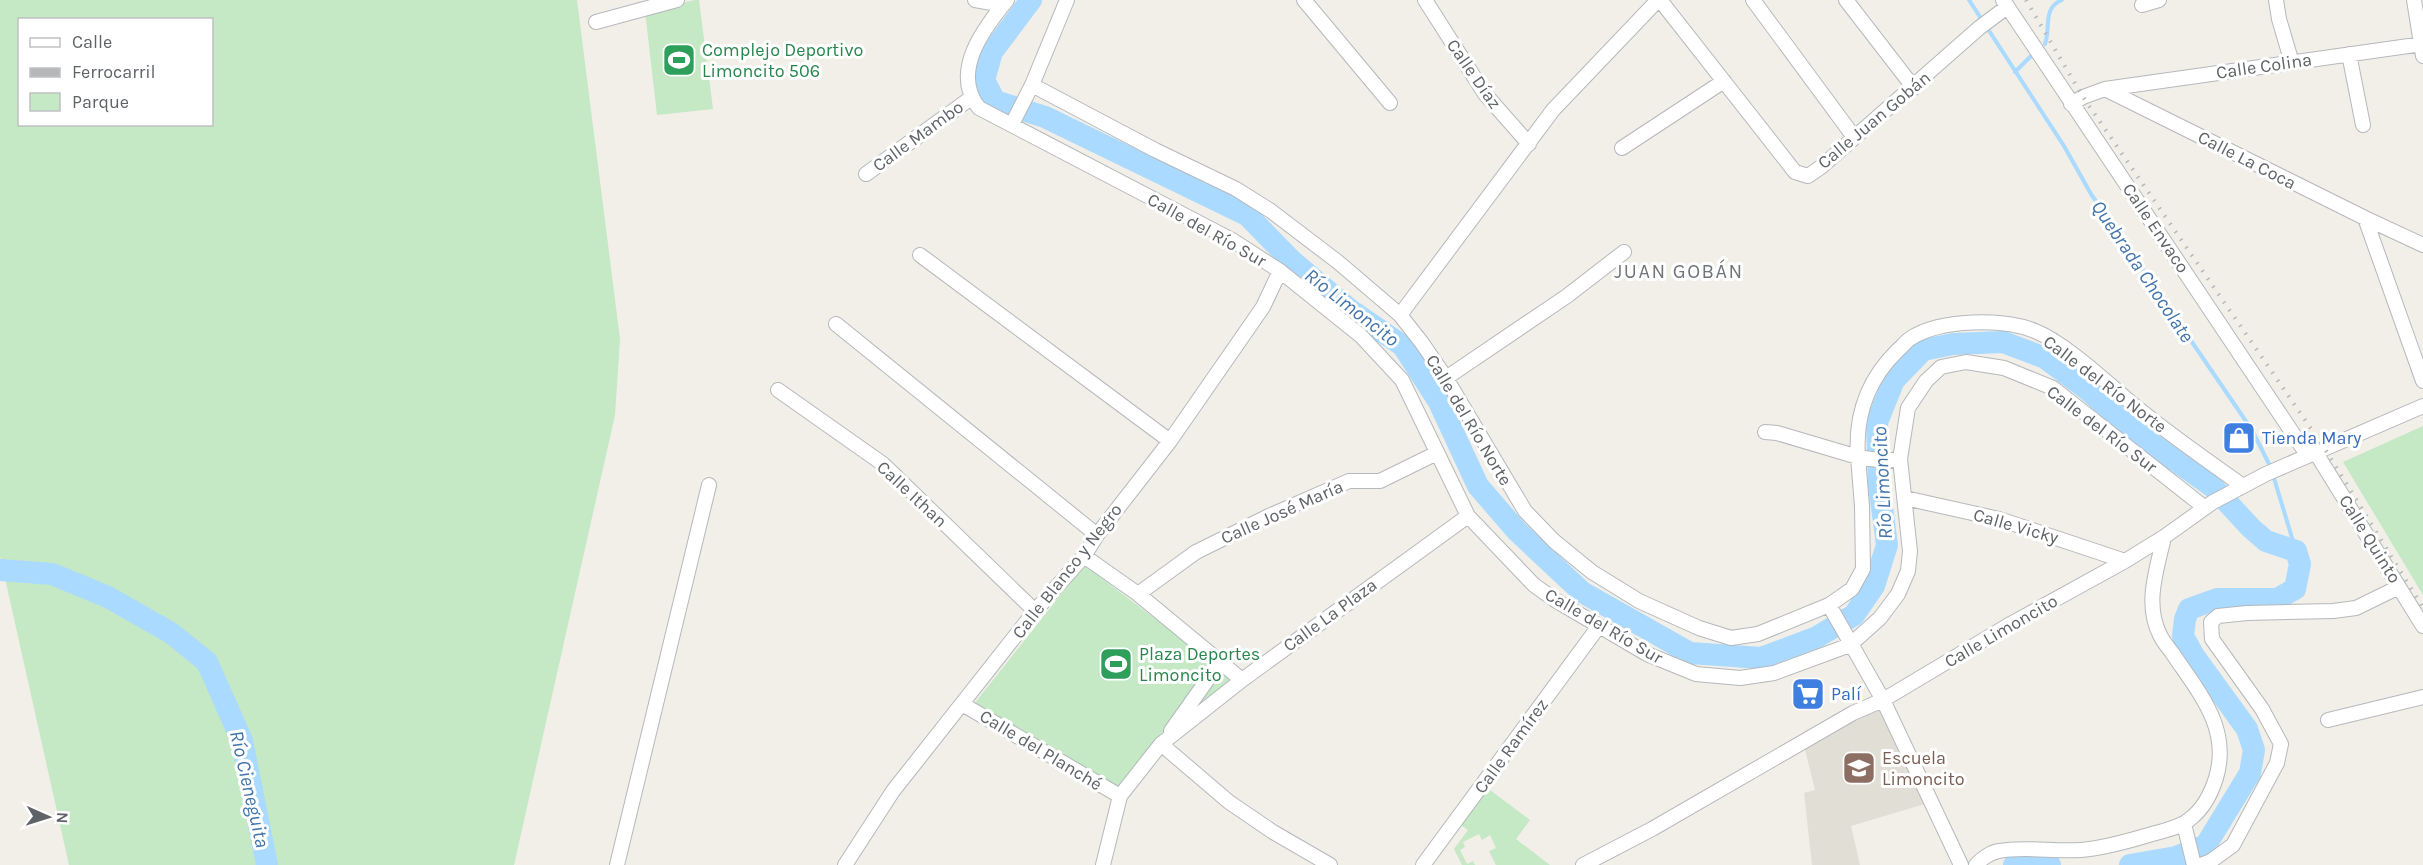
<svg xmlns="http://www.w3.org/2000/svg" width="2423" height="865" viewBox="0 0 2423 865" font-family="Karla,sans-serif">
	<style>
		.education { fill: #e1ded6 }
		.green { fill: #c5e8c5; fill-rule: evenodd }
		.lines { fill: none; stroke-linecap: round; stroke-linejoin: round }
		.stream { stroke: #aadaff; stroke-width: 4 }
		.river { stroke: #aadaff; stroke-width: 22 }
		.minor-casing { stroke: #b5b8bc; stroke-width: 16 }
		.minor { stroke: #fff; stroke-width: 14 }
		.rail { stroke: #b6b7b8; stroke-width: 4; stroke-dasharray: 1.5 8; stroke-linecap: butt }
		.labels { text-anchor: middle; stroke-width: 6; stroke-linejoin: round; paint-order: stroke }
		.leisure-label { font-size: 18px; fill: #27864d; stroke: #fff; text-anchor: start }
		.street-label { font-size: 18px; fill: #5f6368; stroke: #fff }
		.shop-label { font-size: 18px; fill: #366cbe; stroke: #fff; text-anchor: start }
		.education-label { font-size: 18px; fill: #785e54; stroke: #fff; text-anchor: start }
		.neighbourhood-label { font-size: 20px; letter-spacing: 1.5px; fill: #70757a; stroke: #fff }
		.water-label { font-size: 20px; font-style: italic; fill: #4174aa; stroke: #fff }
	</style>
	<rect width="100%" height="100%" fill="#f1efe8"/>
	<!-- education -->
	<path class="education" d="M1881 708 1925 804 1851 826 1860 865H1812L1804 793 1815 790 1804 746Z"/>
	<!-- green -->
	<path class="green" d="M0 0H577L620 339 615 415 514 865H69L0 556ZM20 20H212V124H20Z
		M695 0H699L713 109 657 115 645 11Z
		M2423 426V595L2343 462Z
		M1084 565 1214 663 1120 789 974 704Z
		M1220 668 1235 680 1177 729Z
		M1486 787 1530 820 1516 839 1550 865H1496L1489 851 1496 848 1490 835 1482 840 1479 834 1463 842 1465 847 1460 850 1467 864 1473 861 1475 865H1462L1454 849 1468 830 1458 823Z"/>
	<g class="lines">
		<!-- stream -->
		<path class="stream" d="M1969 0 2064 146 2091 194 2252 430 2271 468
			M2045 44C2051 28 2042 8 2062 0
			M2015 72 2031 56
			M2273 475 2296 551"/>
		<!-- river -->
		<path class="river" d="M1031 0 992 52 984 80 995 101 1045 117 1247 215 1292 261 1349 309 1403 346 1439 402 1478 486 1517 531 1582 592 1690 653 1761 658 1817 637 1854 615 1874 586 1887 545 1879 485 1877 422 1894 380 1923 350 1953 344 2003 342 2045 358 2088 390 2134 431 2213 487 2251 528 2266 541 2296 551 2300 564 2295 589 2277 599H2217L2189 609 2185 619 2183 636 2194 656 2247 729 2254 750 2250 773 2206 845 2176 857 2130 865
			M0 570 52 574 108 597 171 633 207 662 242 741 267 865
			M2014 865H2050"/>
		<!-- minor casing -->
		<g class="minor-casing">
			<path id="minor" d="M975 0 1003 5
				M1007 0C984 28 950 72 979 108L1232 240 1280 271 1361 336 1402 380 1468 516 1534 585 1555 600 1647 654 1696 674 1740 678 1774 673 1850 645 1880 618 1898 594 1908 571 1910 551 1900 459 1908 408 1926 381 1941 367 1966 362 2004 368 2053 388 2204 507
				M1304 0 1390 103
				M1425 0 1485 94 1529 144
				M1660 0 1795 172 1808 176 1821 167 1979 28 2007 7
				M1753 0 1854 137
				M1846 0 1914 88
				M2003 0 2308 456
				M2276 0 2279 19 2292 63
				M2414 0 2423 56
				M2142 5 2159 0
				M596 22 677 0
				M2349 54 2363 125
				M1032 85 1155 150 1236 189 1271 211 1338 262 1400 315 1422 343 1446 378 1525 511 1554 541 1592 572 1639 601 1699 628 1731 638 1758 634 1829 605 1852 589 1863 569 1862 506 1858 457 1777 433 1765 432
				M2105 89 2423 44
				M2071 104 2083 97 2105 89 2365 218 2423 245
				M1012 124 1032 85 1067 0
				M1622 148 1724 81
				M866 174 971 98
				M2365 218 2423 381
				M920 255 1170 441
				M1400 315 1553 110 1658 0
				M836 324 1097 535
				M1446 378 1567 296 1624 252
				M778 390 883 464 1035 611
				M2316 453 2423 626
				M1900 459 1884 461 1858 457C1855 416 1868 379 1898 350 1902 347 1906 341 1911 338 1941 319 2003 318 2035 331 2069 345 2111 387 2140 410 2173 437 2208 461 2243 486
				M1905 498 1999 519 2125 561
				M1084 556 1138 594 1242 680
				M1138 594 1196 552 1269 516 1349 481H1380L1437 453
				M1829 605 1883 700 1961 865
				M962 704 1120 796
				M2328 720 2423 697
				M1171 731 1220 662
				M1161 744 1229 802 1273 832 1330 865
				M2184 824 2194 865
				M617 865 709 485
				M845 865 893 791 1035 611 1084 556 1097 535 1170 441 1263 307 1280 271
				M1103 865 1120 796 1161 744 1242 680 1468 516
				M1423 865 1599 626
				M1583 865 1652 829 1853 713 1883 700 2007 626 2125 561 2164 537 2213 502 2266 474 2423 406
				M1976 865C1981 859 1991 852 1999 851 2023 846 2055 852 2081 850 2105 848 2129 841 2152 834 2165 830 2180 828 2190 819 2203 809 2211 794 2216 778 2231 728 2199 693 2173 654 2169 648 2163 642 2160 635 2144 604 2157 569 2164 537
				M2201 865 2211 861 2233 845 2277 763 2281 744 2262 709 2212 639 2211 622 2218 616 2247 613 2333 611 2356 608 2399 587"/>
		</g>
		<!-- minor -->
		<use href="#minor" class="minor"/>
		<!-- rail -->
		<path class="rail" d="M2026 0 2083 97 2325 449 2423 608"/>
	</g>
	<!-- icons -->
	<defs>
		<g id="stadium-square" transform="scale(1.725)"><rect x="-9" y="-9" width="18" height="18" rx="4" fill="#2e9e5b" stroke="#fff"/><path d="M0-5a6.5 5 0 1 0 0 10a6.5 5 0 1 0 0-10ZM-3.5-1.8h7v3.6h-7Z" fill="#fff"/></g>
		<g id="shop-square" transform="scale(1.725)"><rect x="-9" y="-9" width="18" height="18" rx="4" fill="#3f7fe0" stroke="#fff"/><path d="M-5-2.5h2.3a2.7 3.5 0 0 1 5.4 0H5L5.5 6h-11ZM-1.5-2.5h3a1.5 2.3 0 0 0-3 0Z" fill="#fff"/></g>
		<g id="supermarket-square" transform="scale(1.725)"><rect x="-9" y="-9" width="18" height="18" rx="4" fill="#3f7fe0" stroke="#fff"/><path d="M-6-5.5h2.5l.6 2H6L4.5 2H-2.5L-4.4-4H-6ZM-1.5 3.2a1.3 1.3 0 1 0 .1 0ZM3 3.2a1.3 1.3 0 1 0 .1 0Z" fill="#fff"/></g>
		<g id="school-square" transform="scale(1.725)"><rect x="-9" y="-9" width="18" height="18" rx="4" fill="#8d6e63" stroke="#fff"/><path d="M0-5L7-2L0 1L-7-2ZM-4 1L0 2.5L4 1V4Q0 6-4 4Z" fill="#fff"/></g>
	</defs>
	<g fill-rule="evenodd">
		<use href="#stadium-square" x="679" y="60"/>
		<use href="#shop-square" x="2239" y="438"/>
		<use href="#stadium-square" x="1116" y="664"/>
		<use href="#supermarket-square" x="1808" y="694"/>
		<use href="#school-square" x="1859" y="768"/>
	</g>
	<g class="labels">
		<!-- leisure labels -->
		<g class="leisure-label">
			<text x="702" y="56">Complejo Deportivo<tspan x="702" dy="21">Limoncito 506</tspan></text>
			<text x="1139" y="660">Plaza Deportes<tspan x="1139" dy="21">Limoncito</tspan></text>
		</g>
		<!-- street labels -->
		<g class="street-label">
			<text transform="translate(2264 66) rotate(-8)" y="6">Calle Colina</text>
			<text transform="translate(1474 74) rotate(55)" y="6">Calle Díaz</text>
			<text transform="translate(1874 120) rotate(-40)" y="6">Calle Juan Gobán</text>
			<text transform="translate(918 136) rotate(-36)" y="6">Calle Mambo</text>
			<text transform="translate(2247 160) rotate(27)" y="6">Calle La Coca</text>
			<text transform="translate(2156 228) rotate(56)" y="6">Calle Envaco</text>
			<text transform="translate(1207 230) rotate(29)" y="6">Calle del Río Sur</text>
			<text transform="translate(2105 384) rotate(37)" y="6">Calle del Río Norte</text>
			<text transform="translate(1469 420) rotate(59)" y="6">Calle del Río Norte</text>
			<text transform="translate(2102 429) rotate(37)" y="6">Calle del Río Sur</text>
			<text transform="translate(912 494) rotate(43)" y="6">Calle Ithan</text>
			<text transform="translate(1282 512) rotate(-24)" y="6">Calle José María</text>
			<text transform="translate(2016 526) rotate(16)" y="6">Calle Vicky</text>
			<text transform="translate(2370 539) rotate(58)" y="6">Calle Quinto</text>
			<text transform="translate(1067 571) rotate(-52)" y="6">Calle Blanco y Negro</text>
			<text transform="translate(1330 615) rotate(-36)" y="6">Calle La Plaza</text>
			<text transform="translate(1604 626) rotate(30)" y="6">Calle del Río Sur</text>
			<text transform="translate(2001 631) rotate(-30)" y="6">Calle Limoncito</text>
			<text transform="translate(1511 746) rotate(-54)" y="6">Calle Ramírez</text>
			<text transform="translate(1041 750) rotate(31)" y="6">Calle del Planché</text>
		</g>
		<!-- shop labels -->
		<g class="shop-label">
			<text x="2262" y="444">Tienda Mary</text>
			<text x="1831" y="700">Palí</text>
		</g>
		<!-- education labels -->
		<g class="education-label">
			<text x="1882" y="764">Escuela<tspan x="1882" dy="21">Limoncito</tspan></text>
		</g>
		<!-- neighbourhood labels -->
		<g class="neighbourhood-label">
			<text x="1679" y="278">JUAN GOBÁN</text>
		</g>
		<!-- water labels -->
		<g class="water-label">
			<text transform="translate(2143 271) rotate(56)" y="7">Quebrada Chocolate</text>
			<text transform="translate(1352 307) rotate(38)" y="7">Río Limoncito</text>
			<text transform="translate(1882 483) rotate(-93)" y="7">Río Limoncito</text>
			<text transform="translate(250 789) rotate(77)" y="7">Río Cieneguita</text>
		</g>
	</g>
	<!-- legend -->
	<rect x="18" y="18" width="195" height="108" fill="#ffffff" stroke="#bfc1c3" stroke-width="1.5"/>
	<rect x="30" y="38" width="30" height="9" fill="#ffffff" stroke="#bfc1c3" stroke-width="1.5"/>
	<text x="72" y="48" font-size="18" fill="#5f6368">Calle</text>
	<rect x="30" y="68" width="30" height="9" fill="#b6b7b8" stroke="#bfc1c3" stroke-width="1.5"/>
	<text x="72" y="78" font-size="18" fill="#5f6368">Ferrocarril</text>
	<rect x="30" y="93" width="30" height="18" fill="#c5e8c5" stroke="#bfc1c3" stroke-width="1.5"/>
	<text x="72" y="108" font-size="18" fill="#5f6368">Parque</text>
	<!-- north arrow -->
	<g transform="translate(48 817) rotate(93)" stroke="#ffffff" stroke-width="4.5" paint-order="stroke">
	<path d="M0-4.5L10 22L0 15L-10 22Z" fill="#5f6368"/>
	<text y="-9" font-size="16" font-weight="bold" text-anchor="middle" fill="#5f6368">N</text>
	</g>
</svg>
